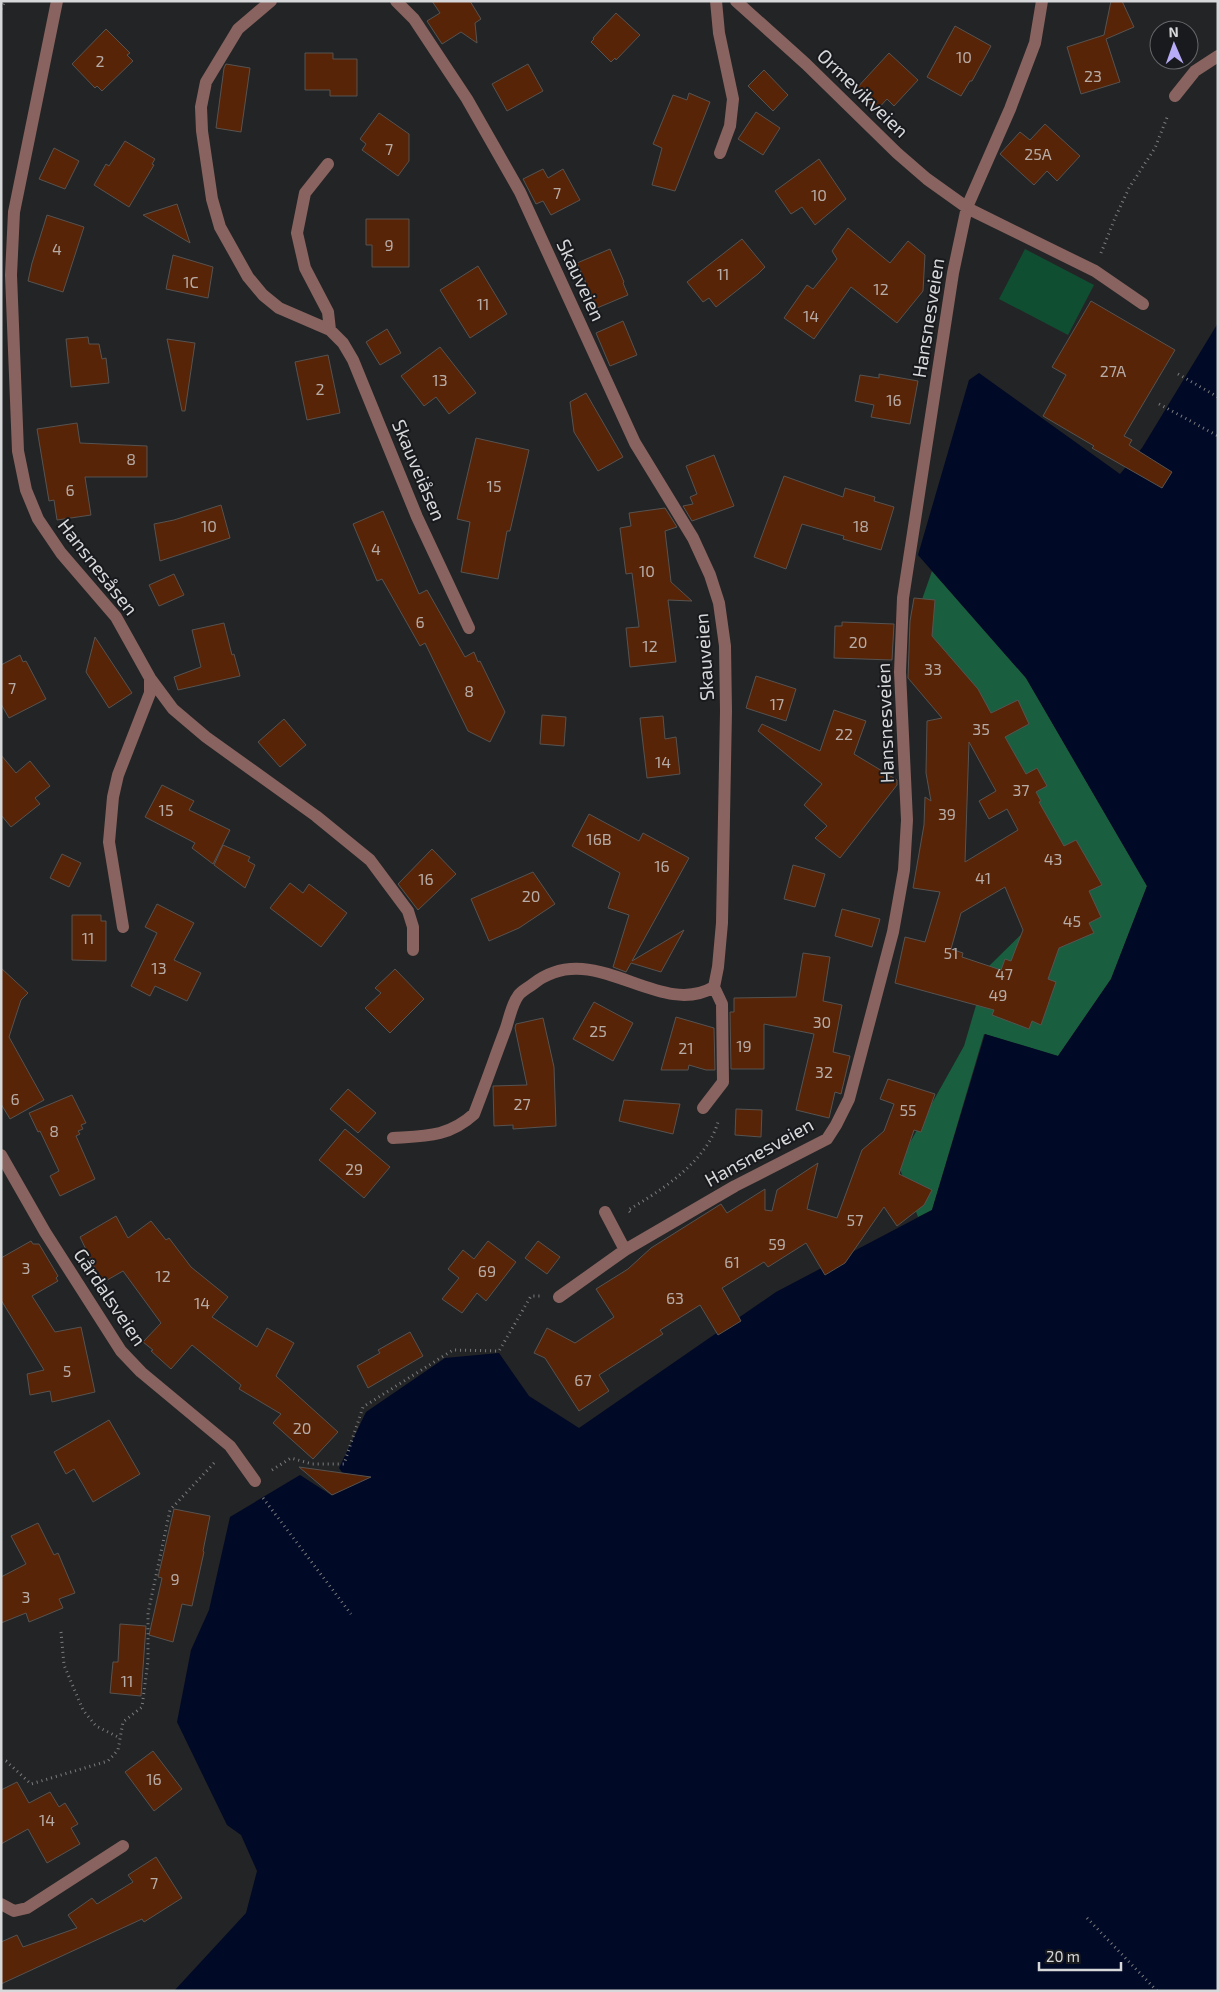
<svg xmlns="http://www.w3.org/2000/svg" width="1219" height="1992" viewBox="0 0 1219 1992" font-family="'Exo 2',sans-serif">
	<style>
		.green { fill: #104e32 }
		.forest { fill: #195e3f }
		.water { fill: #000925 }
		.building { fill: #582407; stroke: #565351; fill-rule: evenodd }
		.lines { fill: none; stroke-linecap: round; stroke-linejoin: round }
		.path { stroke: #7b7c7e; stroke-width: 3; stroke-dasharray: 1 4; stroke-linecap: butt }
		.minor { stroke: #88635f; stroke-width: 12 }
		.labels { text-anchor: middle; stroke-width: 4; stroke-linejoin: round; paint-order: stroke }
		.number-label { font-size: 16px; fill: #b7aba5 }
		.street-label { font-size: 19px; fill: #d7d8da; stroke: #191a1d }
	</style>
	<rect width="100%" height="100%" fill="#232426"/>
	<!-- green -->
	<path class="green" d="M1025 249 1094 285 1068 335 999 299Z"/>
	<!-- forest -->
	<path class="forest" d="M932 571 1026 678 1147 886 1111 979 1058 1056 984 1034 932 1210 918 1217 898 1164 964 1046 987 968 1061 895 913 625Z"/>
	<!-- water -->
	<path class="water" d="M1218 323V1991H174L246 1913 257 1871 241 1835 227 1825 177 1722 191 1650 209 1610 230 1517 300 1475 331 1495 351 1485 339 1468 366 1412 445 1358 499 1353 529 1396 579 1428 776 1292 932 1210 985 1034 1058 1056 1111 979 1147 886 1026 678 918 555 969 380 979 373 1120 474 1142 448Z"/>
	<!-- building -->
	<path class="building" d="M432 1H470L481 19 475 23 477 43 461 32 442 44 427 21 440 13Z
		M1111 1H1122L1134 27 1106 39 1120 82 1081 94 1067 47 1104 35Z
		M616 13 640 35 616 60 615 58 611 62 591 42 594 39 593 38Z
		M955 26 991 46 972 81H970L961 96 927 77Z
		M106 29 130 53 127 55 133 61 102 91 97 86 95 88 72 64Z
		M305 53H333V59H357V96H330V90H305Z
		M889 53 918 80 894 106 887 99 877 110 855 90Z
		M226 64 250 68 241 132 216 128 224 68Z
		M528 64 543 91 507 111 492 84Z
		M764 70 788 95 773 111 748 86Z
		M689 93 710 102 675 191 652 185 662 148 653 144 673 95 687 100Z
		M756 112 780 128 763 155 738 139Z
		M379 113 409 134V161L398 176 362 150 366 144 360 139Z
		M1045 124 1080 156 1057 181 1047 171 1034 185 1000 154 1020 132 1030 140Z
		M125 141 155 159 152 164 154 165 129 207 94 185 106 164 109 166Z
		M54 148 79 161 65 189 39 179Z
		M819 159 846 199 815 225 802 207 791 214 775 191Z
		M543 169 548 178 563 169 580 200 551 215 543 201 536 204 523 179Z
		M177 204 190 243 143 215Z
		M47 215 84 227 63 292 28 281 32 263Z
		M366 219H409V267H372V245H366Z
		M848 228 890 263 908 241 925 255 923 291 897 323 851 287 814 339 784 318 807 285 813 289 837 259 832 251Z
		M742 239 765 267 758 274 716 307 709 298 703 302 687 282Z
		M610 249 624 282 623 283 628 295 597 308 577 263Z
		M173 255 213 267 208 298 166 289Z
		M478 266 507 314 470 338 440 290Z
		M1091 301 1175 350 1124 436 1132 440 1129 445 1172 472 1162 488 1092 448 1094 446 1043 416 1066 375 1052 367Z
		M623 321 637 355 610 366 596 333Z
		M387 329 401 353 380 365 366 342Z
		M88 337 89 344H99L102 359 106 358 109 383 71 387 66 339Z
		M167 339 195 343 185 411H182Z
		M440 347 476 393 449 414 436 397 424 406 401 376Z
		M328 355 340 413 307 420 295 362Z
		M879 374 918 381 910 424 871 417 874 405 855 401 860 375 879 378Z
		M586 393 623 457 598 471 574 432 570 402Z
		M77 423 80 443 147 446V477H85L91 515 57 520 54 500 49 501 37 429Z
		M476 438 529 450 510 531H507L498 579 461 572 470 522 457 519Z
		M714 455 734 506 692 521 683 506 693 504 690 497 697 494 686 466Z
		M784 476 843 497 845 488 875 497 874 501 894 507 881 550 843 539 844 536 802 524 786 569 754 557Z
		M221 505 230 538 160 561 154 524 174 520Z
		M665 508 677 527 665 531 671 582 692 601 668 600 676 662 630 667 626 628 639 627 632 573 626 574 620 528 631 526 629 513Z
		M383 511 419 594 427 590 465 657 474 652 478 662 480 661 505 712 490 742 468 731 425 643 420 646 382 579 377 581 353 524Z
		M174 574 184 595 159 606 149 585Z
		M914 598 935 600 932 636 978 689 991 713 1018 700 1029 724 1005 737 1026 774 1037 768 1047 786 1036 792 1041 801 1039 802 1064 846 1076 840 1102 885 1089 891 1101 917 1089 923 1094 933 1059 948 1048 979 1056 982 1041 1025 1032 1021 1029 1029 992 1015 994 1010 895 983 905 937 925 942 940 892 913 888 924 825 925 797 931 801 926 773 927 721 942 718 908 678 910 621ZM969 742 996 791 979 801 989 819 1007 809 1018 830 965 862ZM1005 887 1023 930 1011 961 1005 959 1001 970 962 957 963 953 951 949 961 913Z
		M842 622 894 624 892 660 834 658 835 626H842Z
		M224 623 232 655 234 654 240 676 178 690 174 677 201 667 192 630Z
		M95 637 132 693 109 708 86 672Z
		M20 655 23 662 26 661 46 699 9 718 1 704V665Z
		M756 676 796 689 786 721 746 708Z
		M834 710 866 721 854 754 897 780V785L840 858 815 838 827 826 804 805 822 784 758 731 762 724 820 751Z
		M542 715 566 717 564 746 540 744Z
		M663 716 665 739 676 737 680 774 647 778 640 718Z
		M284 719 306 745 280 767 258 742Z
		M1 755 16 773 30 761 50 786 35 798 40 804 11 827 1 815Z
		M162 785 194 801 189 810 230 830 213 864 192 848 195 843 145 817Z
		M589 814 639 841 643 833 689 858 632 961 684 930 661 972 631 963 626 972 613 967 629 915 608 908 620 873 572 846Z
		M223 845 250 857 248 861 255 865 245 888 214 865Z
		M432 849 456 874 418 910 398 884Z
		M62 854 81 863 69 887 50 878Z
		M793 865 825 874 815 907 784 899Z
		M533 872 555 904 519 928 489 941 471 899Z
		M290 883 303 893 309 884 347 913 321 947 270 908Z
		M157 904 194 923 174 960 201 973 187 1001 155 986 150 996 131 986 157 933 145 927Z
		M842 909 880 919 872 947 835 936Z
		M72 915H101V921H106V961L72 960Z
		M803 953 830 957 823 1001 842 1005 833 1052 850 1056 841 1094 835 1092 829 1118 796 1110 814 1034 764 1024V1069H731L730 1012H734V998L796 997Z
		M1 968 28 993 21 1000 9 1037 44 1100 10 1119 1 1104Z
		M395 969 424 999 390 1033 365 1008 381 993 375 988Z
		M594 1002 633 1023 613 1061 573 1039Z
		M676 1017 714 1028 715 1070H706L689 1065 688 1070H661Z
		M543 1018 554 1067 556 1126 513 1129V1125L494 1126 493 1086 527 1085 515 1028 516 1024Z
		M888 1079 935 1094 921 1132 914 1130 899 1174 932 1190 924 1205 897 1226 884 1207 845 1263 825 1275 806 1243 768 1267 764 1262 722 1288 741 1321 718 1335 700 1305 660 1330 663 1334 599 1375 609 1391 579 1411 545 1358 534 1353 547 1328 575 1343 614 1317 596 1289 628 1269 651 1248 721 1204 727 1213 765 1189V1210L772 1211 777 1190 818 1163 807 1209 837 1218 862 1150 884 1131 894 1104 880 1099Z
		M348 1089 376 1113 358 1133 330 1109Z
		M72 1095 86 1123 81 1125 83 1129 78 1131 80 1134 76 1136 95 1179 60 1196 50 1176 59 1171 40 1131 38 1132 29 1113Z
		M624 1100 680 1104 673 1134 619 1121Z
		M736 1109 762 1110 761 1137 735 1135Z
		M345 1129 390 1167 364 1198 319 1160Z
		M116 1216 128 1238 151 1221 166 1240 169 1238 191 1267 228 1297 212 1317 257 1347 267 1328 294 1343 276 1376 338 1432 313 1459 273 1423 281 1414 239 1389 241 1385 192 1345 171 1369 151 1351 153 1350 143 1342 161 1323 123 1271 102 1283 80 1237Z
		M31 1241 33 1244H39L58 1276 56 1278 58 1281 32 1296 55 1332 81 1327 95 1392 52 1402 50 1391 30 1395 27 1374 44 1370 1 1300V1258Z
		M488 1241 516 1262 486 1301 477 1293 462 1313 442 1299 459 1278 448 1269 463 1250 474 1259Z
		M538 1241 560 1257 547 1274 525 1258Z
		M410 1332 423 1356 368 1388 357 1366 380 1353 378 1350Z
		M109 1420 140 1474 93 1502 74 1469 66 1474 54 1452Z
		M299 1467 371 1477 332 1495Z
		M174 1509 210 1516 203 1551 204 1552 192 1606 182 1604 173 1642 149 1635 162 1578 158 1577Z
		M38 1523 54 1555 58 1553 75 1593 59 1599 63 1608 29 1622 26 1613 1 1623V1577L26 1564 11 1536Z
		M120 1624 146 1626 141 1696 110 1693 113 1662H118Z
		M153 1751 182 1789 154 1811 125 1772Z
		M17 1782 29 1803 50 1792 59 1807 65 1803 78 1824 71 1828 80 1844 47 1863 28 1829 1 1844V1790Z
		M156 1857 182 1898 144 1922 142 1919 1 1984V1942L17 1935 23 1947 77 1928 68 1915 92 1898 97 1904 133 1882 128 1875Z"/>
	<g class="lines">
		<!-- path -->
		<path class="path" d="M1 9 5 1
			M1101 253 1115 218 1129 188 1155 148 1168 115
			M1178 374 1218 397
			M1159 404 1218 436
			M630 1212 628 1210C661 1191 707 1161 718 1122
			M272 1470 291 1458 312 1464H344L363 1407 453 1350 499 1351 531 1296H541
			M263 1498 351 1614
			M61 1632 64 1665 83 1710 96 1726 120 1738
			M1 1760 6 1761 31 1784 108 1761 118 1750 123 1722 142 1707 148 1661V1613L170 1510 216 1461
			M1087 1918 1157 1991"/>
		<!-- minor -->
		<path class="minor" d="M57 1 14 212 11 275 18 451 26 490 38 519 61 553 116 617 150 678 173 709 206 737 316 816 370 860 408 911 413 927V950
			M271 1 238 29 206 82 201 107 202 131 212 199 220 227 248 277 263 295 279 308 330 330 343 343 353 360 417 517 469 628
			M716 1 719 33 733 99 730 126 720 153
			M736 1 806 64 897 153 927 179 969 209 1095 271 1143 304
			M1175 96 1195 71 1218 56
			M328 164 305 193 297 233 305 268 328 312 330 330
			M123 927 109 842 113 797 118 775 150 693V678
			M703 1108 723 1082 722 1004 714 987
			M393 1138C425 1136 449 1137 474 1114 485 1086 495 1057 506 1028 509 1019 512 1004 518 996 521 991 528 988 533 984 594 936 658 1020 714 987L718 967 722 923 726 711 725 646 719 603 710 575 693 538 635 443 520 192 467 99 414 19 396 1
			M1 1155 45 1232 121 1351 141 1372 230 1446 255 1481
			M605 1212 625 1250
			M559 1297 625 1250 735 1186 827 1139 836 1125 849 1099 893 932 904 870 907 820 900 672 903 598 953 273 967 207 1010 109 1035 43 1042 1
			M1 1904 14 1911 27 1908 123 1846"/>
	</g>
	<g class="labels">
		<!-- number labels -->
		<g class="number-label">
			<text x="964" y="63">10</text>
			<text x="100" y="67">2</text>
			<text x="1093" y="82">23</text>
			<text x="389" y="155">7</text>
			<text x="1038" y="160">25A</text>
			<text x="557" y="199">7</text>
			<text x="819" y="201">10</text>
			<text x="389" y="251">9</text>
			<text x="57" y="255">4</text>
			<text x="723" y="280">11</text>
			<text x="191" y="288">1C</text>
			<text x="881" y="295">12</text>
			<text x="483" y="310">11</text>
			<text x="811" y="322">14</text>
			<text x="1113" y="377">27A</text>
			<text x="440" y="386">13</text>
			<text x="320" y="395">2</text>
			<text x="894" y="406">16</text>
			<text x="131" y="465">8</text>
			<text x="494" y="492">15</text>
			<text x="70" y="496">6</text>
			<text x="209" y="532">10</text>
			<text x="861" y="532">18</text>
			<text x="376" y="555">4</text>
			<text x="647" y="577">10</text>
			<text x="420" y="628">6</text>
			<text x="858" y="648">20</text>
			<text x="650" y="652">12</text>
			<text x="933" y="675">33</text>
			<text x="12" y="694">7</text>
			<text x="469" y="697">8</text>
			<text x="777" y="710">17</text>
			<text x="981" y="735">35</text>
			<text x="844" y="740">22</text>
			<text x="663" y="768">14</text>
			<text x="1021" y="796">37</text>
			<text x="166" y="816">15</text>
			<text x="947" y="820">39</text>
			<text x="599" y="845">16B</text>
			<text x="1053" y="865">43</text>
			<text x="662" y="872">16</text>
			<text x="983" y="884">41</text>
			<text x="426" y="885">16</text>
			<text x="531" y="902">20</text>
			<text x="1072" y="927">45</text>
			<text x="88" y="944">11</text>
			<text x="951" y="959">51</text>
			<text x="159" y="974">13</text>
			<text x="1004" y="980">47</text>
			<text x="998" y="1001">49</text>
			<text x="822" y="1028">30</text>
			<text x="598" y="1037">25</text>
			<text x="744" y="1052">19</text>
			<text x="686" y="1054">21</text>
			<text x="824" y="1078">32</text>
			<text x="15" y="1105">6</text>
			<text x="522" y="1110">27</text>
			<text x="908" y="1116">55</text>
			<text x="54" y="1137">8</text>
			<text x="354" y="1175">29</text>
			<text x="855" y="1226">57</text>
			<text x="777" y="1250">59</text>
			<text x="732" y="1268">61</text>
			<text x="26" y="1274">3</text>
			<text x="487" y="1277">69</text>
			<text x="163" y="1282">12</text>
			<text x="675" y="1304">63</text>
			<text x="202" y="1309">14</text>
			<text x="67" y="1377">5</text>
			<text x="583" y="1386">67</text>
			<text x="302" y="1434">20</text>
			<text x="175" y="1585">9</text>
			<text x="26" y="1603">3</text>
			<text x="127" y="1687">11</text>
			<text x="154" y="1785">16</text>
			<text x="47" y="1826">14</text>
			<text x="154" y="1889">7</text>
		</g>
		<!-- street labels -->
		<g class="street-label">
			<text transform="translate(863 93) rotate(44)" y="7">Ormevikveien</text>
			<text transform="translate(581 280) rotate(65)" y="7">Skauveien</text>
			<text transform="translate(928 318) rotate(-81)" y="7">Hansnesveien</text>
			<text transform="translate(419 470) rotate(67)" y="7">Skauveiåsen</text>
			<text transform="translate(98 567) rotate(52)" y="7">Hansnesåsen</text>
			<text transform="translate(704 657) rotate(-94)" y="7">Skauveien</text>
			<text transform="translate(885 723) rotate(-92)" y="7">Hansnesveien</text>
			<text transform="translate(759 1152) rotate(-29)" y="7">Hansnesveien</text>
			<text transform="translate(110 1297) rotate(56)" y="7">Gårdalsveien</text>
		</g>
	</g>
	<!-- border -->
	<rect width="1219" height="1992" fill="none" stroke="#d7d8da" stroke-width="5"/>
	<!-- north arrow -->
	<g transform="translate(1174 45) rotate(358)"><circle r="24" fill="#191a1d" stroke="#656669"/>
	<path d="M0-4L9 19L0 12L-9 19Z" fill="#b8abf7"/>
	<text y="-8" font-size="14" font-weight="bold" text-anchor="middle" fill="#d7d8da">N</text>
	</g>
	<!-- scale -->
	<path d="M1039 1962v8h82v-8" fill="none" stroke="#d7d8da" stroke-width="2.5"/>
	<text x="1046" y="1962" font-size="15" fill="#d7d8da" stroke="#191a1d" stroke-width="4" paint-order="stroke">20 m</text>
</svg>
